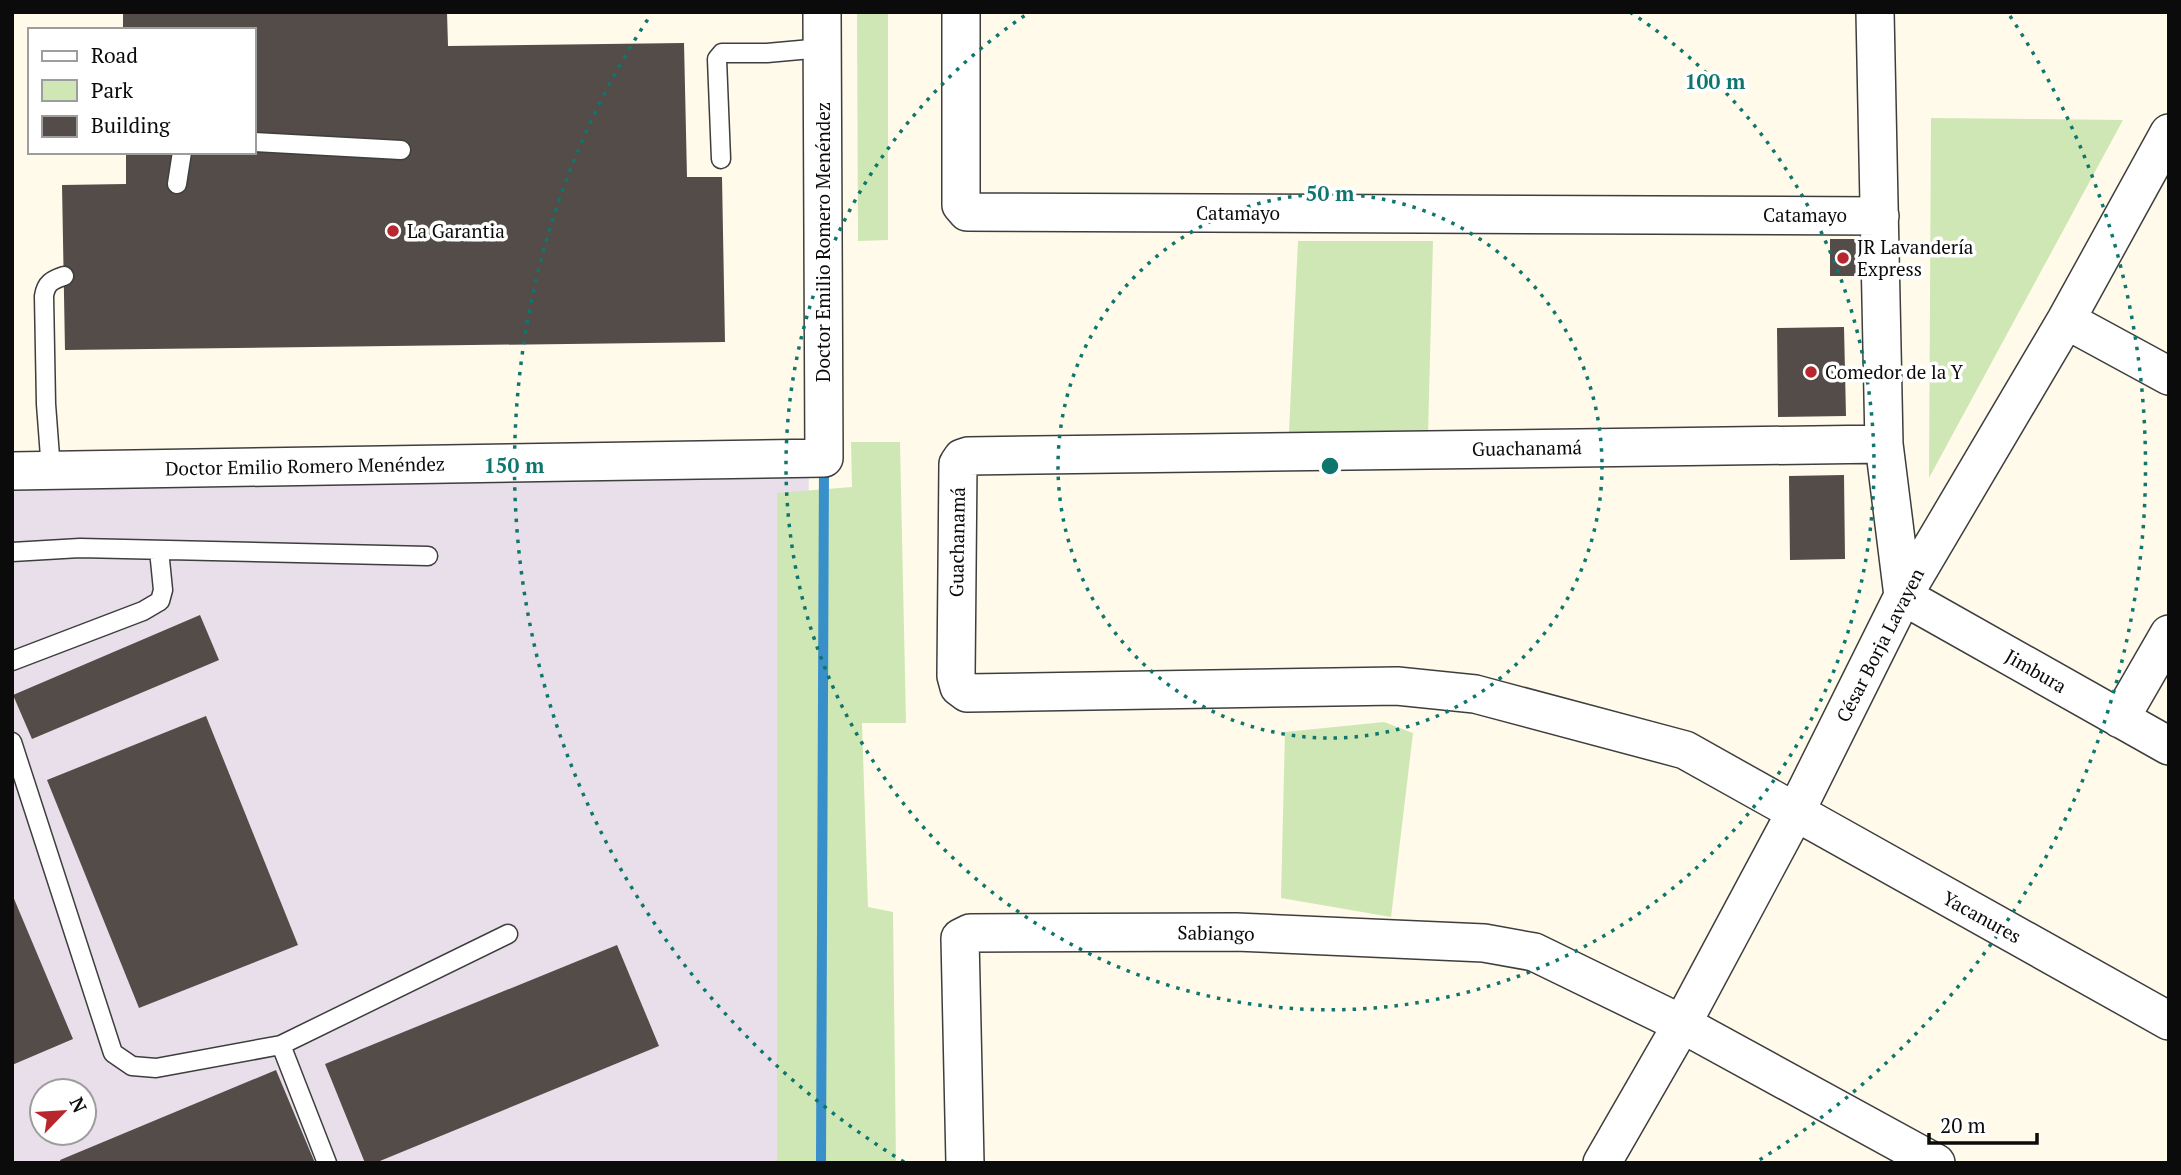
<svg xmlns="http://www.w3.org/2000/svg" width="2181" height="1175" viewBox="0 0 2181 1175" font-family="'PT Serif',serif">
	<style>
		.industrial { fill: #e9dfea; fill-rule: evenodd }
		.green { fill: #cfe7b5 }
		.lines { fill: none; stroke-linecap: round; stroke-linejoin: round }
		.stream { stroke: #388fca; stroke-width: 10 }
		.building { fill: #534c48 }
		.service-casing { stroke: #3e3e3e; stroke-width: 21 }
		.minor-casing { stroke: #3e3e3e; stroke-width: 40 }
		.service { stroke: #fff; stroke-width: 18 }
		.minor { stroke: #fff; stroke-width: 37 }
		.ring { fill: none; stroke: #0f766e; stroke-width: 3.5; stroke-dasharray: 3.5 7 }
		.poi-dot { fill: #b7272d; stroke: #fff; stroke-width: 2.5 }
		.labels { text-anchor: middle; stroke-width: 7; stroke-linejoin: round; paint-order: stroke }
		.street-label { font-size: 19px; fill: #0b0b0b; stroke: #fff }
		.poi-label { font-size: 19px; fill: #0b0b0b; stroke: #fff; text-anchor: start }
		.centre { fill: #0f766e; stroke: #fff; stroke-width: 3.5 }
		.ring-label { font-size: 21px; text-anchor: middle; font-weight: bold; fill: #0f766e; stroke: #fff; stroke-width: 7; stroke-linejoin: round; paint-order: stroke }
	</style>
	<rect width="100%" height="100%" fill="#fffae9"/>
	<!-- industrial -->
	<path class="industrial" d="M12 457 809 460 801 1163H12ZM42 1091H84V1133H42Z"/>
	<!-- green -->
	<path class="green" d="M857 12H888V240L858 241Z
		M1931 118 2123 120 1929 478Z
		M1298 241H1433L1428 435 1289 432Z
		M851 442H900L906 723H862L868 907 893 912 896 1163H777V493L852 487Z
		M1384 722 1413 733 1391 917 1281 898 1285 732Z"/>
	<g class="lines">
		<!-- stream -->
		<path class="stream" d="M821 1163 824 464"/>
	</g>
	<!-- building -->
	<path class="building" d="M123 12H447L448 46 684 43 687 177H722L725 342 65 350 62 185 126 184V152H254V30H123Z
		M1830 239H1857V276H1830Z
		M1844 327 1846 416 1778 417 1777 328Z
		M1844 475 1845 559 1790 560 1789 476Z
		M200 615 219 660 32 739 13 695Z
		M206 716 298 945 139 1008 47 780Z
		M12 894 73 1039 12 1065Z
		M617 945 659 1046 375 1163H365L325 1064Z
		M276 1070 315 1163H61L60 1160Z"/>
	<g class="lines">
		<!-- service casing -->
		<g class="service-casing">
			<path id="service" d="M254 142 401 150
				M721 159 717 59 722 53H767L822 48
				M177 184 182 152
				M51 470 46 404 44 296C46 283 52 280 64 276
				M12 552 80 548 428 556
				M12 661 143 611 160 601 163 590 159 550
				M12 742 113 1053 132 1066 156 1068 281 1045 327 1163
				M281 1045 508 934"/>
		</g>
		<!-- minor casing -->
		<g class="minor-casing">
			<path id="minor" d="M961 12V205L967 212 1880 216
				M1875 12 1884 444 1903 596 2169 746
				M2066 320 2169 376
				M1884 444 968 456 962 458 958 464 956 676 959 687 967 693 1397 686 1475 694 1685 750 2169 1021
				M12 471 824 458 822 12
				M2120 719 2169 634
				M965 1163 960 938 970 933 1236 932 1484 943 1534 952 1682 1024 1936 1163
				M1602 1163 1682 1024 1795 813 1903 596 2066 320 2169 133"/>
		</g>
		<!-- service -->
		<use href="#service" class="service"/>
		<!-- minor -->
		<use href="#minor" class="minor"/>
	</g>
	<!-- distance rings -->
	<g class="ring">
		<circle cx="1330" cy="466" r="272"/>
		<path d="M1630 12A544 544 0 1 1 1030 12"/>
		<path d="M904 1162A816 816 0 0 1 650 16M2010 16A816 816 0 0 1 1756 1162"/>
	</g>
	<!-- markers -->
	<g class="poi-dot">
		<circle cx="393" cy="231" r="7"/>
		<circle cx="1843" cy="258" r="7"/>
		<circle cx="1811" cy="372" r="7"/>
	</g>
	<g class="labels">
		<!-- street labels -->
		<g class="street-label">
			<text x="1238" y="220">Catamayo</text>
			<text x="1805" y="222">Catamayo</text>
			<text transform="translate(823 242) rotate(-90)" y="7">Doctor Emilio Romero Menéndez</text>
			<text transform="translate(1527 448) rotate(-1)" y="7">Guachanamá</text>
			<text transform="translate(305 466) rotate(-1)" y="7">Doctor Emilio Romero Menéndez</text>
			<text transform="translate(957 542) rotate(-89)" y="7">Guachanamá</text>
			<text transform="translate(1880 645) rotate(-63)" y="7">César Borja Lavayen</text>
			<text transform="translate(2036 671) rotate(30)" y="7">Jimbura</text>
			<text transform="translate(1982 917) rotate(29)" y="7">Yacanures</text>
			<text transform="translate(1216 933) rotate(1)" y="7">Sabiango</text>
		</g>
		<!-- poi labels -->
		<g class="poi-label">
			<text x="407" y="238">La Garantia</text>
			<text x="1857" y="254">JR Lavandería<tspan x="1857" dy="22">Express</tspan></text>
			<text x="1825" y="379">Comedor de la Y</text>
		</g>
	</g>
	<circle cx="1330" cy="466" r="10" class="centre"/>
	<g class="ring-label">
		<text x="1715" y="89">100 m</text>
		<text x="1330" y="201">50 m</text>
		<text x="514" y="473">150 m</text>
	</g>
	<!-- border -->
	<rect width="2181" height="1175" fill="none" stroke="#0b0b0b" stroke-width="28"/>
	<!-- legend -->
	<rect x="28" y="28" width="228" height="126" fill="#ffffff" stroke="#9d9d9d" stroke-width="2"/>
	<rect x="42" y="51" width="35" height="10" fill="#ffffff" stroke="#9d9d9d" stroke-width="2"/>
	<text x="91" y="63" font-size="21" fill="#0b0b0b">Road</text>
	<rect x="42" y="80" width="35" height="21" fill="#cfe7b5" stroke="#9d9d9d" stroke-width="2"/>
	<text x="91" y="98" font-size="21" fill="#0b0b0b">Park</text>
	<rect x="42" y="116" width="35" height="21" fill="#534c48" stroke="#9d9d9d" stroke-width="2"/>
	<text x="91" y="133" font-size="21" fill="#0b0b0b">Building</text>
	<!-- north arrow -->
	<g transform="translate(63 1112) rotate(65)"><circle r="33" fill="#ffffff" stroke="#9d9d9d" stroke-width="2"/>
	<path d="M0-5L12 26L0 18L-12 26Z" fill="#b7272d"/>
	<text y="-10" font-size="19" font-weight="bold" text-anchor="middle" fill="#0b0b0b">N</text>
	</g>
	<!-- scale -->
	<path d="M1929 1133v10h108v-10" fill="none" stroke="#0b0b0b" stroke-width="3.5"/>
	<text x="1940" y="1133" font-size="21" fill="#0b0b0b" stroke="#ffffff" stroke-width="5" paint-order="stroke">20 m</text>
</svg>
